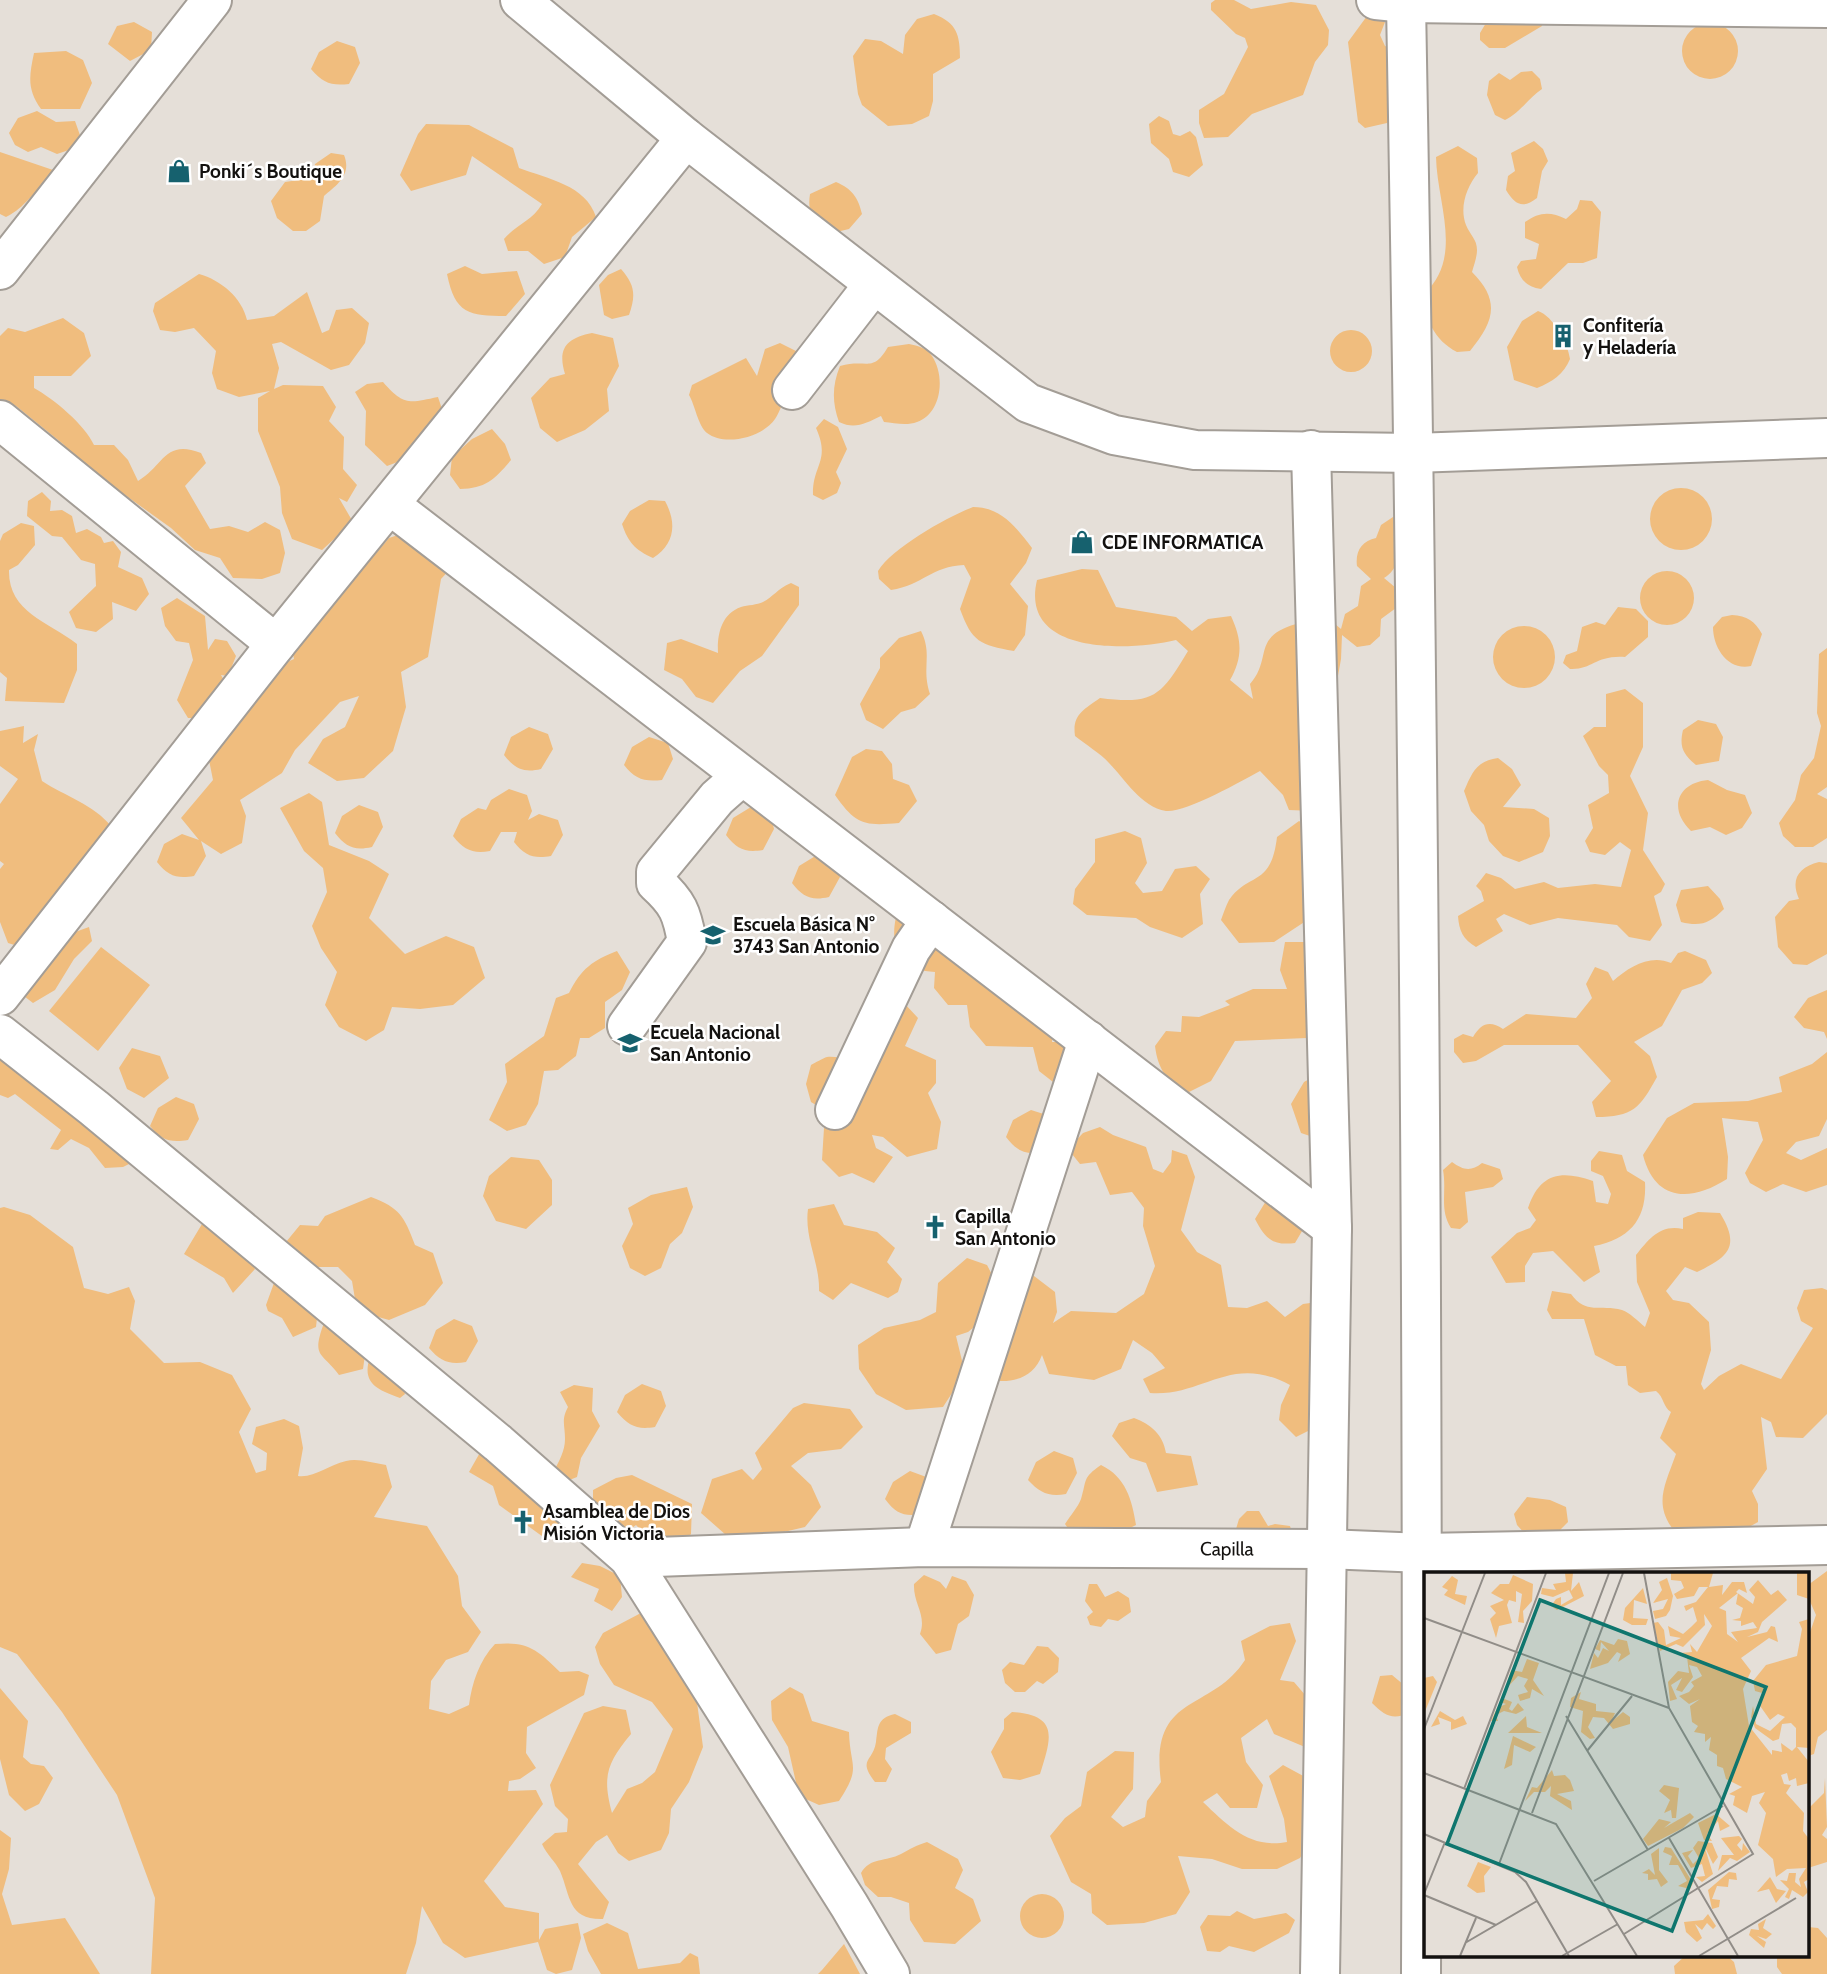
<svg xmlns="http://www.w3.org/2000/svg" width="1827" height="1974" viewBox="0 0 1827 1974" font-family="Cabin,sans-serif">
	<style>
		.green { fill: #f0bd7e }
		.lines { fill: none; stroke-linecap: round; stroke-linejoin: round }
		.minor-casing { stroke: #a39d96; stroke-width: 42 }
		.minor { stroke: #fff; stroke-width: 38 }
		.labels { text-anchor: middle; stroke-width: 5; stroke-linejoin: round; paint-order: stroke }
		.poi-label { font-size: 19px; font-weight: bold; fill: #13110f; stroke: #fff; text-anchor: start }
		.street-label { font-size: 19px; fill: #13110f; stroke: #fff }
		.inset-road { fill: none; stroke: #918d88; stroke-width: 2 }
		.view { fill: #0f766e; fill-opacity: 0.15; stroke: #0f766e; stroke-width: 3.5 }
		.inset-edge { fill: none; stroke: #13110f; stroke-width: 3.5 }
	</style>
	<rect width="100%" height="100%" fill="#e5dfd8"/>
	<!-- green -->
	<path class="green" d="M1215 0H1234L1251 9 1291 2 1316 5 1329 30 1328 45 1315 62 1303 95 1252 114 1228 137 1204 138 1199 123V110L1224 94 1248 47 1245 38 1236 34 1211 10V3Z
		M934 14C957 23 960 35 960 58L933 74V101L929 116 912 124 888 126 862 105 858 94 853 56 865 39 881 41 903 54 905 35 917 19Z
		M1379 15 1385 22 1380 35 1385 46 1394 50 1399 115 1387 123 1365 128 1358 122 1348 42 1367 16Z
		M1544 17 1542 26 1505 48H1489L1480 40V33L1489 18Z
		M134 22 152 32 151 50 130 61 108 44 117 26Z
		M1682 51a28 28 0 1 1 56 0a28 28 0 1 1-56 0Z
		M337 41 355 47 360 63 349 84C331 86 323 83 311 69L319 52Z
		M66 51 83 60 92 83 80 109H41C27 89 29 77 34 53Z
		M1532 71 1540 79 1542 89C1529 98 1519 113 1505 120L1495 115 1487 95 1489 81 1499 73 1510 80 1521 72Z
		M37 111 56 122 75 121 81 138 72 149 57 154 41 147 28 152 15 145 9 133 18 118Z
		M1159 116 1169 121 1173 134 1180 136 1190 131 1196 137 1203 165 1189 177 1173 172 1169 159 1151 143 1149 124Z
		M426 124 469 125 513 148 519 168C548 179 586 185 596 217L572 237 565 257 544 264 528 251H508L504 239C517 224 532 221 542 204L472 156 466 175 411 191 400 175 418 134Z
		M1534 141 1543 149 1548 161 1542 171 1537 198C1523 209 1515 205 1506 190L1508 176 1515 171 1511 153Z
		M1458 146 1477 158 1478 173C1467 186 1459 207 1466 225 1470 235 1477 239 1477 250 1477 257 1474 265 1472 272 1501 301 1494 322 1470 351L1457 352C1434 340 1425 319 1424 294 1464 257 1437 204 1436 157Z
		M0 152 53 170 49 184C28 194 28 206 6 217L0 214Z
		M331 153 344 155C352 175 337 185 324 196L320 221 306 231H293L277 218 271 201 285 182 312 178 315 164Z
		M836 182C852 189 858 197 862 214L849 229 828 234C813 223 807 213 810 194Z
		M1580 200 1592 201 1601 212 1597 258 1583 263H1568L1541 289C1527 287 1520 280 1517 267L1521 261 1536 259 1539 244 1525 238V222C1539 212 1550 211 1566 219L1577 209Z
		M465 266 482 274 517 271 525 294 506 316C469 316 455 314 447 274Z
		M621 269C635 285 636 295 629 315L612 319 604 315 599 285 608 275Z
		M199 274C221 280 242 298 247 320L274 316 307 292 322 333 329 330 336 310 352 308 369 323 365 343 349 365 331 370 281 342 272 344 279 368 274 389 283 385 323 386 336 407 329 421 344 437 343 469 357 485 347 502 339 498 353 522 322 550 292 539 282 513 280 487 258 431V398L270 391 239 397 217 389 212 373 216 351 194 328 175 332 160 330 153 311 155 303Z
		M1538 311C1553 316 1568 343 1570 359 1564 374 1552 382 1537 388L1514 380 1507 347 1522 321Z
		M63 318 84 333 91 356 71 376H34V388C54 399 85 425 94 445H114L128 460 138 481C164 466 164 439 201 453L206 463 185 486 210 529 229 526 248 532 265 522 280 530 285 553 280 573 262 579 233 578 220 558 195 550 171 528 118 490 93 482 63 444 16 406 0 403V336L8 328 25 332Z
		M1330 351a21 21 0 1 1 42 0a21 21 0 1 1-42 0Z
		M592 333 613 338 619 366 607 389 609 411 585 430 557 442 540 428 531 398 550 378 565 374C557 348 567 338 592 333Z
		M780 343 798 352C792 369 785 405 775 419 763 437 725 447 707 433 698 426 695 405 689 395L692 385 746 358 757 376 765 349Z
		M909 344C918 346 927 348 932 356 946 377 941 414 917 422 907 426 894 423 884 422L881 416C866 423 855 430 839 422 832 402 832 386 840 366 867 358 872 374 888 347Z
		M383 382C404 406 409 403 438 397L444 415 411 457 387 466 365 445 366 411 355 392 367 384Z
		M824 419 838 427 847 449 836 472 841 483 837 493 823 500 813 495C812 465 831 461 816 428Z
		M492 429 505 444 511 460C494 480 486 488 460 489L450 475 452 457 472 439Z
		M1650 519a31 31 0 1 1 62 0a31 31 0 1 1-62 0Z
		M42 492 51 501 50 511 62 510 72 516 76 533 87 529 101 537 104 543 113 541 121 552 118 567 142 578 149 594 136 611 112 602 113 619 96 632 76 628 69 612 96 586 95 564 81 560 62 537 52 536 27 516 28 501Z
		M649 500 665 501C677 523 675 544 653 558 635 550 628 542 622 524L630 511Z
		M973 507C1001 507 1016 527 1032 548L1026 563 1010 584 1028 606 1025 635 1014 651C980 645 972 642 960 609L971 578 964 565C932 566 923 585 891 590L879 579 878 571C892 548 947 517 973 507Z
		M1393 517H1399C1399 537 1404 567 1384 578L1396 588V608L1381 619 1380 636 1370 645 1357 647 1342 635 1341 659 1314 811 1289 810 1283 795 1260 771C1242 781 1185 813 1166 811 1141 807 1125 779 1109 763 1100 753 1086 745 1075 736 1072 715 1083 710 1100 698 1154 705 1161 696 1188 651L1176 640C1130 651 1019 656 1037 580L1082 569 1098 570 1116 607 1176 617 1192 631 1208 619 1231 616C1242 640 1243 657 1230 680L1253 699 1250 684C1273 658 1251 637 1296 624L1302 597 1341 629 1345 614 1358 606 1361 586 1371 579 1357 566C1355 551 1362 541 1376 538L1381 525Z
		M21 523 34 526 35 545 18 565 9 570C8 612 47 621 77 644V670L64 703 5 701 7 678 0 672V541L3 534Z
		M404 533 453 566 441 579 428 657 401 672 406 707 393 751 364 778 337 781 308 763 323 739 345 727 359 696 340 702 295 750 282 773 240 800 246 816 242 843 221 854 201 841 206 856 194 876C177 879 168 876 157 862L164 844 182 834 199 840 181 818 213 780 208 755 249 679 294 659 290 640 323 617 340 586 372 558 389 538Z
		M1640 598a27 27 0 1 1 54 0a27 27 0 1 1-54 0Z
		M791 583 799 587V605L762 656 740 671 713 703 696 697 682 679 664 670 667 643 681 639 718 653C717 635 721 614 741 607 748 605 757 605 763 602 773 597 777 589 791 583Z
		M177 598 205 616 208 650 215 639 227 641 236 656 228 676 221 675 226 684 203 718H188L177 700 193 660 189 643 176 641 165 626 161 608Z
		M1618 607 1636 609 1648 621V637L1625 657C1595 655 1593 670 1570 669L1563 663 1566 655 1577 651 1582 627 1596 622 1605 625Z
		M1732 615C1747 616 1755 621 1762 634L1751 666C1728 671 1713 648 1713 627L1722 617Z
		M1493 657a31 31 0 1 1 62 0a31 31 0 1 1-62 0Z
		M921 631C933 655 921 667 930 694L915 708 901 712 883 729 866 720 860 704 880 668V658L899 638Z
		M1827 648V787L1817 794 1827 799V838L1813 847H1795L1783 836 1779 823 1795 800 1801 775 1814 758 1821 726 1817 713 1819 654Z
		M1625 689 1643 703V747L1630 776 1648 813 1643 850 1665 884 1661 892 1654 896 1662 925 1650 941 1629 937 1617 925 1558 918 1530 925 1504 914 1496 919 1503 931 1476 947C1463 939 1459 931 1458 916L1484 901 1481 891 1476 886 1486 873 1501 878 1515 889 1544 882 1558 888 1595 884 1621 887 1631 850 1620 842 1605 855 1590 852 1585 841 1593 828 1588 805 1609 793 1608 775 1599 766 1583 736 1594 727H1606V694Z
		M1698 720 1716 724 1723 737 1719 761 1696 765C1683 754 1679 747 1683 730Z
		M24 726 23 743 38 734 34 750 42 781C65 796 94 805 111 826L59 907 25 932 21 947 8 943 0 922V869L4 864 0 861V804L18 779 0 766V731Z
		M529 727 548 734 553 749 541 769C524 773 515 769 504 755L511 737Z
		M649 737 668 743 673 759 662 780C644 782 635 779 624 765L632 747Z
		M866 749 882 751 892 764 893 779 909 785 917 801 899 823C864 826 856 825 835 795L852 757Z
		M1498 758 1512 769 1521 785 1503 807 1534 809 1549 818 1550 836 1543 852 1519 862 1503 856 1489 841 1484 825 1471 811 1464 791C1472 773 1476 761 1498 758Z
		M1708 780 1727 790 1745 795 1752 813 1742 828 1726 835 1710 827 1691 831C1668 809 1677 783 1708 780Z
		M509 789 527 795 532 811 528 820 539 814 558 820 563 835 551 856C534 859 525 856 514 842L517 832H501L490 851C473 854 464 850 453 836L461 819 478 808 486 810 491 800Z
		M309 793 322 802 329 845 369 861 389 874 369 918 405 954 446 936 474 947 485 978 453 1005 420 1009 392 1007 384 1030 366 1041 339 1027 325 1005 337 972 321 948 312 926 327 892 323 868 304 851 280 808Z
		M359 805 378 812 383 827 372 847C354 851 346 847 335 833L342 816Z
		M751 807 770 813 774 829 763 850C745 853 737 849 726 835L733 818Z
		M1299 821 1317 832 1318 913 1274 942 1239 943 1221 920C1223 914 1226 906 1229 900 1249 871 1271 888 1277 837Z
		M1125 831 1141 838 1147 863 1135 883 1143 893 1162 891 1175 869 1196 866 1210 879 1200 894 1203 924 1182 938 1150 927 1136 918 1087 915 1073 904 1075 889 1095 862V839Z
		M817 855 836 861 840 877 829 897C811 901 803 897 792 883L799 866Z
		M1819 862 1827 863V954L1807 965 1793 964 1778 947 1775 917 1789 901 1799 899C1790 879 1799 867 1819 862Z
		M1708 886 1720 899 1724 909C1710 923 1701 927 1681 922L1676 905 1681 890Z
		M896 917 988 989 1002 983 1053 1033 1052 1042H1079L1062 1089 1039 1071 1033 1047 986 1046 970 1027 967 1005H948L934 988 935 972C902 971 889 949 896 917Z
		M89 927 92 941 74 959 55 990 33 1003 20 993 67 935Z
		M1285 942H1306L1318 1016 1307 1038 1235 1041 1211 1081 1187 1093C1167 1081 1158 1070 1155 1046L1166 1031 1181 1032 1182 1016 1199 1017 1230 1005 1225 1001 1253 989H1287L1280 970Z
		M101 947 150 985 98 1051 49 1011Z
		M617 951 630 972 622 990 605 1002V1028L589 1038H580L576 1056 558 1070 544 1071 538 1104 526 1125 507 1131 489 1120 507 1082 505 1064 544 1036 556 998 569 993C581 969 593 960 617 951Z
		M1685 951 1706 960 1712 973 1702 983 1682 990 1662 1026 1634 1042 1650 1056 1657 1077C1640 1108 1633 1117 1596 1117L1592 1102 1611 1081 1578 1045H1504L1476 1061 1463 1063 1454 1052V1039L1463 1034 1473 1037C1481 1023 1490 1020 1503 1029L1526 1014 1576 1018 1592 998 1586 984 1595 967 1608 972 1613 981C1629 967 1650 954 1671 963L1678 953Z
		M1827 990V1039L1824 1032 1804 1028 1794 1017 1808 998Z
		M904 1003 918 1018 905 1046 936 1060V1083L928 1093 941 1122 937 1149 907 1157 883 1137 872 1135 876 1148 893 1157 874 1183 852 1173 839 1177 822 1160 824 1128 829 1113 811 1102 806 1084 811 1065C815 1063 823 1058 827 1057 850 1055 860 1075 883 1055L885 1043Z
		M132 1048 160 1056 169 1078 144 1098 127 1089 119 1068Z
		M0 1050 133 1162 123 1167 105 1168 89 1148 71 1139 58 1150 50 1149 61 1130 15 1094 8 1098 0 1095Z
		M1827 1052V1119L1819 1136 1796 1142 1786 1153 1801 1160 1827 1148V1185L1806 1192 1783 1184 1766 1192 1750 1183 1745 1173 1763 1140 1758 1122 1722 1118 1728 1157 1727 1179C1691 1202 1655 1202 1643 1155L1667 1118 1694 1103 1748 1101 1782 1092 1779 1077 1812 1064Z
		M1311 1078 1322 1126 1310 1136 1301 1133 1291 1104 1304 1082Z
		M176 1097 194 1104 199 1119 188 1140C170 1143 161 1140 150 1126L158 1108Z
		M1031 1110 1050 1116 1043 1152C1025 1155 1017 1151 1006 1137L1013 1120Z
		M1100 1127 1113 1135 1146 1147 1153 1169 1163 1173 1171 1162 1172 1150 1187 1155 1195 1177 1181 1230 1197 1252 1221 1265 1228 1307 1247 1308 1267 1301 1285 1317 1303 1304 1325 1301 1326 1422 1296 1437 1279 1420 1281 1405 1290 1385C1230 1353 1204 1397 1150 1393L1143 1379 1165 1368 1152 1353 1133 1340 1121 1369 1094 1380 1049 1374 1042 1355C1035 1374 1019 1382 999 1381L990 1363 1005 1302 968 1332 956 1336 965 1373 943 1407 906 1410 876 1394 859 1369 858 1345 884 1328 920 1320 936 1312 938 1283 967 1258 987 1265 1005 1300 1018 1274 1034 1276 1055 1292 1057 1312 1053 1323 1071 1311 1116 1313 1144 1294 1155 1266 1143 1226 1144 1208 1132 1192 1110 1195 1096 1162 1080 1164 1068 1149 1083 1133Z
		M1599 1151 1622 1155 1627 1171 1645 1182C1647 1219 1630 1239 1594 1246L1600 1272 1584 1282 1553 1251 1533 1253 1525 1266V1282L1506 1283 1491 1257 1517 1233 1530 1228 1536 1220 1528 1208C1540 1173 1561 1170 1593 1181L1596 1202 1608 1204 1611 1194 1603 1176 1591 1171V1161Z
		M511 1157 539 1160 552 1180V1205L526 1229 496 1221 483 1196 489 1176Z
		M1452 1162C1463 1170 1471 1172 1482 1163L1500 1169 1503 1179 1493 1187 1465 1192 1468 1222 1460 1229 1451 1228C1439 1209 1447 1192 1443 1170Z
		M687 1187 693 1207 682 1233 670 1244 661 1268 645 1276 630 1268 622 1246 633 1224 628 1208 651 1195Z
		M371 1197C400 1208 404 1216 415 1245L433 1253 443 1283 425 1305 389 1320 357 1311 352 1281 338 1267H305L286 1242 300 1225 318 1226 325 1216Z
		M1266 1201 1308 1221 1295 1243C1272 1246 1265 1238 1255 1219Z
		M834 1204 844 1225 877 1232 895 1248 887 1262 902 1279 898 1292 888 1298 851 1283 833 1300 819 1291C820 1263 804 1238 808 1209Z
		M4 1207 30 1215 73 1247 84 1288 108 1294 129 1287 135 1301 130 1329 164 1363 200 1362 232 1375 251 1409 239 1432 256 1473 266 1470 267 1453 252 1444 256 1427 284 1419 299 1426 303 1448 298 1476C315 1478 328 1465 346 1461 358 1458 373 1463 386 1465L392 1487 374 1517 427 1526 458 1576 462 1606 481 1632 468 1652 446 1660 431 1681 429 1709 449 1714 469 1705C472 1683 479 1661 495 1644 527 1641 537 1649 560 1672L579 1671 589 1675 584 1695 527 1727 526 1753 536 1768 520 1779 509 1781 508 1791 536 1790 543 1804 484 1881 505 1907 539 1913V1940L545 1929 578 1923 581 1938 572 1970 556 1974 547 1970 538 1942 465 1958 443 1943 422 1906 416 1943 406 1974H151L155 1898 117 1795 62 1712 17 1654 0 1647V1208Z
		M1698 1212 1720 1213C1741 1247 1728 1257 1697 1272L1685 1267 1666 1291 1673 1300 1689 1303 1709 1322 1711 1350 1701 1384 1704 1390 1719 1376 1741 1364 1781 1379 1813 1328 1801 1321 1797 1308 1804 1290 1822 1288 1827 1290V1414L1803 1438 1776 1437 1771 1422 1761 1417 1767 1469 1752 1491 1758 1504V1522L1724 1541 1680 1538C1652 1507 1663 1490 1676 1454L1660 1438 1671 1412C1663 1407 1664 1397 1656 1391L1640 1393 1628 1385 1626 1366H1616L1595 1355 1584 1319H1552L1547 1310 1552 1291 1571 1294C1586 1315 1600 1304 1622 1310 1630 1313 1638 1321 1645 1327L1650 1313 1637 1282 1636 1255C1649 1239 1660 1224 1683 1229V1218Z
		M202 1224 218 1226 230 1247 250 1255 255 1269 233 1293 224 1278 184 1254Z
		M278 1272 317 1318 316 1327 293 1337 282 1318 268 1311 266 1305Z
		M454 1319 472 1326 478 1341 466 1362C449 1365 440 1361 429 1348L436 1330Z
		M324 1323 366 1348 363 1369 339 1375C322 1352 311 1358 324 1323Z
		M370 1357 403 1387 405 1394 400 1398C378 1390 361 1384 370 1357Z
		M642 1384 661 1391 666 1406 655 1427C637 1430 629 1426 617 1412L625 1395Z
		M574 1385 593 1388 592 1411 600 1426 581 1458 577 1477 562 1483 554 1471C559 1461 565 1451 565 1439 565 1425 561 1420 568 1407L560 1392Z
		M804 1403 850 1409 863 1427 841 1449 808 1453 791 1466 811 1485 821 1507 805 1527 771 1535H726L701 1513 712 1479 742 1469 753 1480 762 1469 755 1453 793 1408Z
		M1134 1418C1151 1424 1163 1435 1166 1453L1191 1456 1198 1485 1157 1492 1146 1463 1130 1458 1112 1436 1119 1423Z
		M482 1449 552 1508 563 1532 546 1539 499 1505 493 1486 469 1472Z
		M1054 1451 1073 1458 1077 1473 1066 1494C1049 1497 1040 1493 1028 1480L1036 1462Z
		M1101 1465C1126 1477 1132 1500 1136 1525L1106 1540H1076L1065 1524C1070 1516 1078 1507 1081 1499 1087 1480 1082 1478 1101 1465Z
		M910 1471 929 1478 922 1514C905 1517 896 1514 885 1499L893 1482Z
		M632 1475 692 1504 691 1534 678 1548 650 1540 636 1525 620 1537 593 1503V1490L616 1478Z
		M1527 1497 1550 1500 1566 1507 1568 1522 1554 1536H1527L1517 1525 1514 1514Z
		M1247 1511H1259L1268 1526 1275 1524 1290 1526 1294 1539 1242 1540 1236 1529 1239 1519Z
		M582 1563 600 1566 620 1576 622 1597 612 1611 594 1601 599 1589 571 1577Z
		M1827 1571V1730L1818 1737 1814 1754 1808 1756V1638L1816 1615 1808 1597V1585Z
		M924 1575 940 1582 946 1589 952 1576 966 1581 974 1595 969 1616 958 1624 951 1650 936 1654 920 1634C927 1615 913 1604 914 1584Z
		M1089 1584H1097L1105 1597 1118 1591 1129 1598 1131 1612 1118 1621 1108 1619 1101 1627 1090 1625 1087 1617 1093 1612 1085 1601Z
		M639 1614H653L674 1668 694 1680 703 1747 689 1782 671 1809 669 1833 661 1850 629 1861 618 1853 607 1835 596 1842 578 1864 609 1902 603 1919C568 1920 571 1897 560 1871 555 1861 547 1855 542 1844L555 1833 567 1832 568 1819 555 1806 550 1785 584 1713 603 1706 626 1710 631 1734C607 1763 602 1776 612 1813L627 1789 642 1783 655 1772 673 1729 652 1702 614 1685 600 1664 595 1647 603 1633Z
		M1290 1623 1296 1641 1280 1680 1294 1682 1312 1703 1305 1747 1274 1734 1267 1719 1241 1738 1246 1762 1263 1785 1257 1808H1230L1217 1793 1203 1802C1228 1826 1250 1849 1287 1842L1284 1819 1269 1776 1283 1765 1307 1778 1312 1838 1300 1858 1277 1869H1242L1212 1859 1178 1856 1190 1892 1176 1914 1144 1923 1107 1925 1092 1913 1091 1894 1071 1882 1050 1836 1065 1818 1081 1806 1087 1772 1115 1751 1134 1752 1133 1789 1111 1817 1123 1827 1145 1817 1147 1801 1161 1782C1149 1692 1211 1713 1245 1660L1241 1641 1270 1626Z
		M1037 1646 1048 1647 1059 1658 1058 1672 1043 1684 1037 1681 1025 1692H1015L1005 1683 1002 1670 1010 1662 1024 1665Z
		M1392 1675 1404 1685 1410 1713C1392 1720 1385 1716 1372 1703L1380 1676Z
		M790 1687 803 1694 812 1721 849 1732C850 1768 862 1766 839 1801L819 1805 799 1796 788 1747 772 1720 771 1701Z
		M0 1688 28 1721 23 1757 31 1764 44 1766 53 1778 39 1804 25 1811 9 1795 0 1759Z
		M1012 1712C1060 1715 1051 1739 1040 1774L1020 1780 1003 1778 991 1752 1004 1729V1719Z
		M895 1714 911 1722V1733L886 1748 885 1759 892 1769 886 1782H875C857 1759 873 1762 876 1742 878 1727 877 1718 895 1714Z
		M1825 1778 1827 1827 1822 1835 1827 1839V1862L1808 1868V1809L1824 1793Z
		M0 1830 11 1838 9 1869 2 1894 12 1925 65 1918 100 1974H0Z
		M927 1842 958 1859 963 1870 955 1888 973 1899 981 1921 955 1944 924 1942 910 1920 909 1903 891 1897H878L865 1885 861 1873C870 1857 886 1862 901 1854 910 1849 917 1845 927 1842Z
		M1020 1916a22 22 0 1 1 44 0a22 22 0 1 1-44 0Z
		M1237 1911 1254 1919 1286 1913 1295 1920 1289 1933 1254 1952 1229 1946 1220 1952 1207 1951 1200 1927 1208 1915 1230 1916Z
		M607 1923 628 1933 638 1969 680 1963 690 1953 698 1957 700 1974H601L588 1951 583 1934Z
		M1808 1927 1818 1928 1827 1938V1974H1782L1777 1967V1955H1808Z
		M844 1944 860 1974H818L822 1970Z
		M1686 1955H1726L1734 1962 1737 1974H1675L1674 1966Z"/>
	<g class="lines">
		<!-- minor casing -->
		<g class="minor-casing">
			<g id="minor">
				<path d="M520 0 686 138 1028 403 1114 435 1195 450 1414 453 1827 438"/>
				<path d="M1376 0 1406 3 1827 8"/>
				<path d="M1406 3C1418 660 1424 1317 1421 1974"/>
				<path d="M0 270 212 0"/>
				<path d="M792 390 874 284"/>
				<path d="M0 420 276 644"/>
				<path d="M1311 450 1332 1228 1320 1974"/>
				<path d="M390 505 1332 1228"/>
				<path d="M0 996 276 644 686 138"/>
				<path d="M627 1026 687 942C682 913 678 903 656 883V872L717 798 742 776"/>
				<path d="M0 1034 94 1108 498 1443 629 1558 849 1905 890 1974"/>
				<path d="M835 1110 911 949 931 920"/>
				<path d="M924 1547 1088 1040"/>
				<path id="s1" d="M629 1558 924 1547 1326 1549 1423 1553 1827 1545"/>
			</g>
		</g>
		<!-- minor -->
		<use href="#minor" class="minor"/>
	</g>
	<!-- icons -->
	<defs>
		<g id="shop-bare" transform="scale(1.89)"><path d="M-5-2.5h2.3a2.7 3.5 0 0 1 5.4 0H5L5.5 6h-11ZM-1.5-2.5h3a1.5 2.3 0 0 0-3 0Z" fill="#16616e" stroke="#fff" stroke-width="2.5" paint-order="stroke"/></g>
		<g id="building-bare" transform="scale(1.89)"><path d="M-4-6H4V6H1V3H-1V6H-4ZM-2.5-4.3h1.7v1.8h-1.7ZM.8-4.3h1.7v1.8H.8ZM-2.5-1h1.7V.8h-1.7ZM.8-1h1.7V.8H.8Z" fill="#16616e" stroke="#fff" stroke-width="2.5" paint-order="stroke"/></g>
		<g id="school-bare" transform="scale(1.89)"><path d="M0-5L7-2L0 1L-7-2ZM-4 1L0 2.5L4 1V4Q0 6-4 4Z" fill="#16616e" stroke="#fff" stroke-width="2.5" paint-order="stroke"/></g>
		<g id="church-bare" transform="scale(1.89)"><path d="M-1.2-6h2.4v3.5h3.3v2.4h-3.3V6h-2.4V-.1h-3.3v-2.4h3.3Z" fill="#16616e" stroke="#fff" stroke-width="2.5" paint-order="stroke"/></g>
	</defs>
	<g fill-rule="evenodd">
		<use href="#shop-bare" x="179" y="171"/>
		<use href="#building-bare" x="1563" y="336"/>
		<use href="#shop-bare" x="1082" y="542"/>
		<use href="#school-bare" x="713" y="935"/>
		<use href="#school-bare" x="630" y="1043"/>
		<use href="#church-bare" x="935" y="1227"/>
		<use href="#church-bare" x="523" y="1522"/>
	</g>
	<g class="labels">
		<!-- poi labels -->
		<g class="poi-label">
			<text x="199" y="178">Ponki´s Boutique</text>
			<text x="1583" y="332">Confitería<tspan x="1583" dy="22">y Heladería</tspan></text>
			<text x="1102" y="549">CDE INFORMATICA</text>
			<text x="733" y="931">Escuela Básica N°<tspan x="733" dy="22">3743 San Antonio</tspan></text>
			<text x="650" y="1039">Ecuela Nacional<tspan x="650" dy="22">San Antonio</tspan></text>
			<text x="955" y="1223">Capilla<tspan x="955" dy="22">San Antonio</tspan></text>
			<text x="543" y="1518">Asamblea de Dios<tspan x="543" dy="22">Misión Victoria</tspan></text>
		</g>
		<!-- street labels -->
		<g class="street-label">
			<text dy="7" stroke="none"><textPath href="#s1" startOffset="598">Capilla</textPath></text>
		</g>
	</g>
	<!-- overview -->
	<g transform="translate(1424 1572)">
		<rect width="385" height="385" fill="#e5dfd8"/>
		<path d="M141 1H149L147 19 155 10 160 24 133 38 127 34 132 27 137 25V33L149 26 145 18 129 25 117 22 118 16 132 18 129 12 142 10ZM247 1H289L285 15 299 13 298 23 308 10H320L323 21 315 17 312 20 329 32 331 25 325 18 334 8 347 23 354 18 363 28 338 50 334 60 323 65 343 60 347 54 351 55 354 70 345 66 317 86 327 99 319 117 325 154 348 183V178L358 180 357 171 368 179 372 175V156L367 151 358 152 355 167 349 169 331 156 327 145 329 134 332 152 346 159 361 145 354 142 346 148 334 131 338 121 331 119 329 109 342 93 373 84 378 57 375 50 385 47V176L373 175 385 190V211L373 214 372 206 365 209 363 201 357 203 360 212 367 213 362 221 380 241 379 259 385 267V307L380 310 384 320 379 325 368 318 365 327 361 325 365 317 356 308 363 309 365 301H372L371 310 377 315 375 307 382 296 363 297 352 305 349 287 334 273 342 241 335 231 341 220 328 224 323 241 309 233 311 224 305 222 318 215 302 207 299 196 293 194V183L285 178 287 165 281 170V162L270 160 274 154 268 150 266 134 276 127 265 132 255 124 265 120 270 114 267 110 278 104 273 95 265 93 269 105 258 120 252 118 258 106 247 113 253 127 246 129 244 110 254 99 265 101 263 85 256 81 268 80 266 72 273 80 288 54 280 42 281 53 259 75 252 72 236 79 229 51 234 50 240 58 242 73 257 66 246 64 244 54 259 62 267 55 273 49 269 35 262 39 260 34 272 30 284 15H275L270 24 253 27 250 22 260 16 257 9 247 8ZM314 21 312 32 319 36 316 46 308 48 317 49V54L329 50 333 56 307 60 314 70 303 62 302 39 295 36ZM373 1H385V27L373 23ZM89 3 109 12 108 29 99 39 100 51 94 50 98 22 92 19V30L85 28 83 33 88 51 75 54 72 66 66 47 72 41 66 34 80 28 67 21 76 12H85ZM28 4 34 8 31 22 43 24 41 33 20 23 24 18 18 15ZM243 6 249 24 246 38 242 44 231 47 229 39 239 37 244 27 229 31 238 18 235 10ZM219 16 223 32 210 28 209 46 224 47 222 53H208L199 48 201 36ZM194 67 203 69 206 82 194 90 197 82 193 80 184 91 166 97 170 81 174 86 179 76 185 79 177 70 176 79 171 77 176 68 190 73ZM103 87 115 91 109 108 120 124 108 117 106 126 96 129 94 123 104 120 100 114 104 107 94 104 81 118 87 98 98 100ZM9 104 13 110 0 142V106ZM157 120 155 127 172 132V139L191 141 187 150 199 140 206 145V152L189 157 180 146 169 145 164 155 171 166 166 167 157 160 159 139 146 135 147 126ZM78 126 88 130 85 137 88 139 94 131 100 138 92 142 80 139 72 143 74 149H67L73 136 82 132 76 130ZM16 139 31 148 39 144 43 152 27 158V150L14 145 16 152 7 155ZM102 144 103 155 118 161H84ZM89 164 112 175 106 180 90 173 88 193 80 197ZM128 198 130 204 141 203 146 208 150 219 133 222 147 229 148 238 126 224 127 214 121 220H110L101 229 108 215 113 216ZM240 213 255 216 252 246H248L247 238 240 241 246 228 235 219ZM266 241 270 245 259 256 224 274 219 267 235 247 247 250 240 256ZM292 242 306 254 296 259 294 249 283 262 288 269 280 268 274 251ZM315 264 318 267 313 273 318 279 319 271 326 280 313 289 306 286 294 299 298 283H310L297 266ZM274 269 288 271 294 285 289 292 280 273 289 302 278 310 272 305 281 304 278 292 267 296 258 281 269 278 264 284 269 292 275 286 269 276ZM241 275 247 276 269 311 266 317 254 314 263 309 254 293H245L248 284 239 280ZM235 276V298L244 310 237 315 233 307 224 308V302L218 301 225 297 231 303 227 282ZM54 290 67 295 60 304 61 320 53 321 43 314ZM305 300 312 301 313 308 305 307 304 315 293 314 288 327 296 328 295 335 288 337 284 318ZM346 305 353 317 362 319 352 331 345 317 333 320ZM284 342 292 354 289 357 283 351 278 358 271 352 278 366 273 370 262 360 260 350 279 348ZM342 347 339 356 348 362 342 367 333 364 342 370 340 376 325 363 327 357 335 358 334 352Z" fill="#f0bd7e" fill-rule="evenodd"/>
		<path class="inset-road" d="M0 46 245 136M142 144 224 278M0 157 61 1M163 179 208 124M0 201 132 252 213 384M40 217 122 1M108 241 199 1M0 262 91 300 102 310 145 384M245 266 314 384M75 292 185 1M170 309 299 234M0 322 21 270M0 323 72 353M200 362 329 282 245 136 220 1M41 371 113 329M36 384 52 346M138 384 194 352M275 384 372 326"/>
		<path class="view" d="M116 28 342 115 248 359 23 272Z"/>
		<rect width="385" height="385" class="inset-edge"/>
	</g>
</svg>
